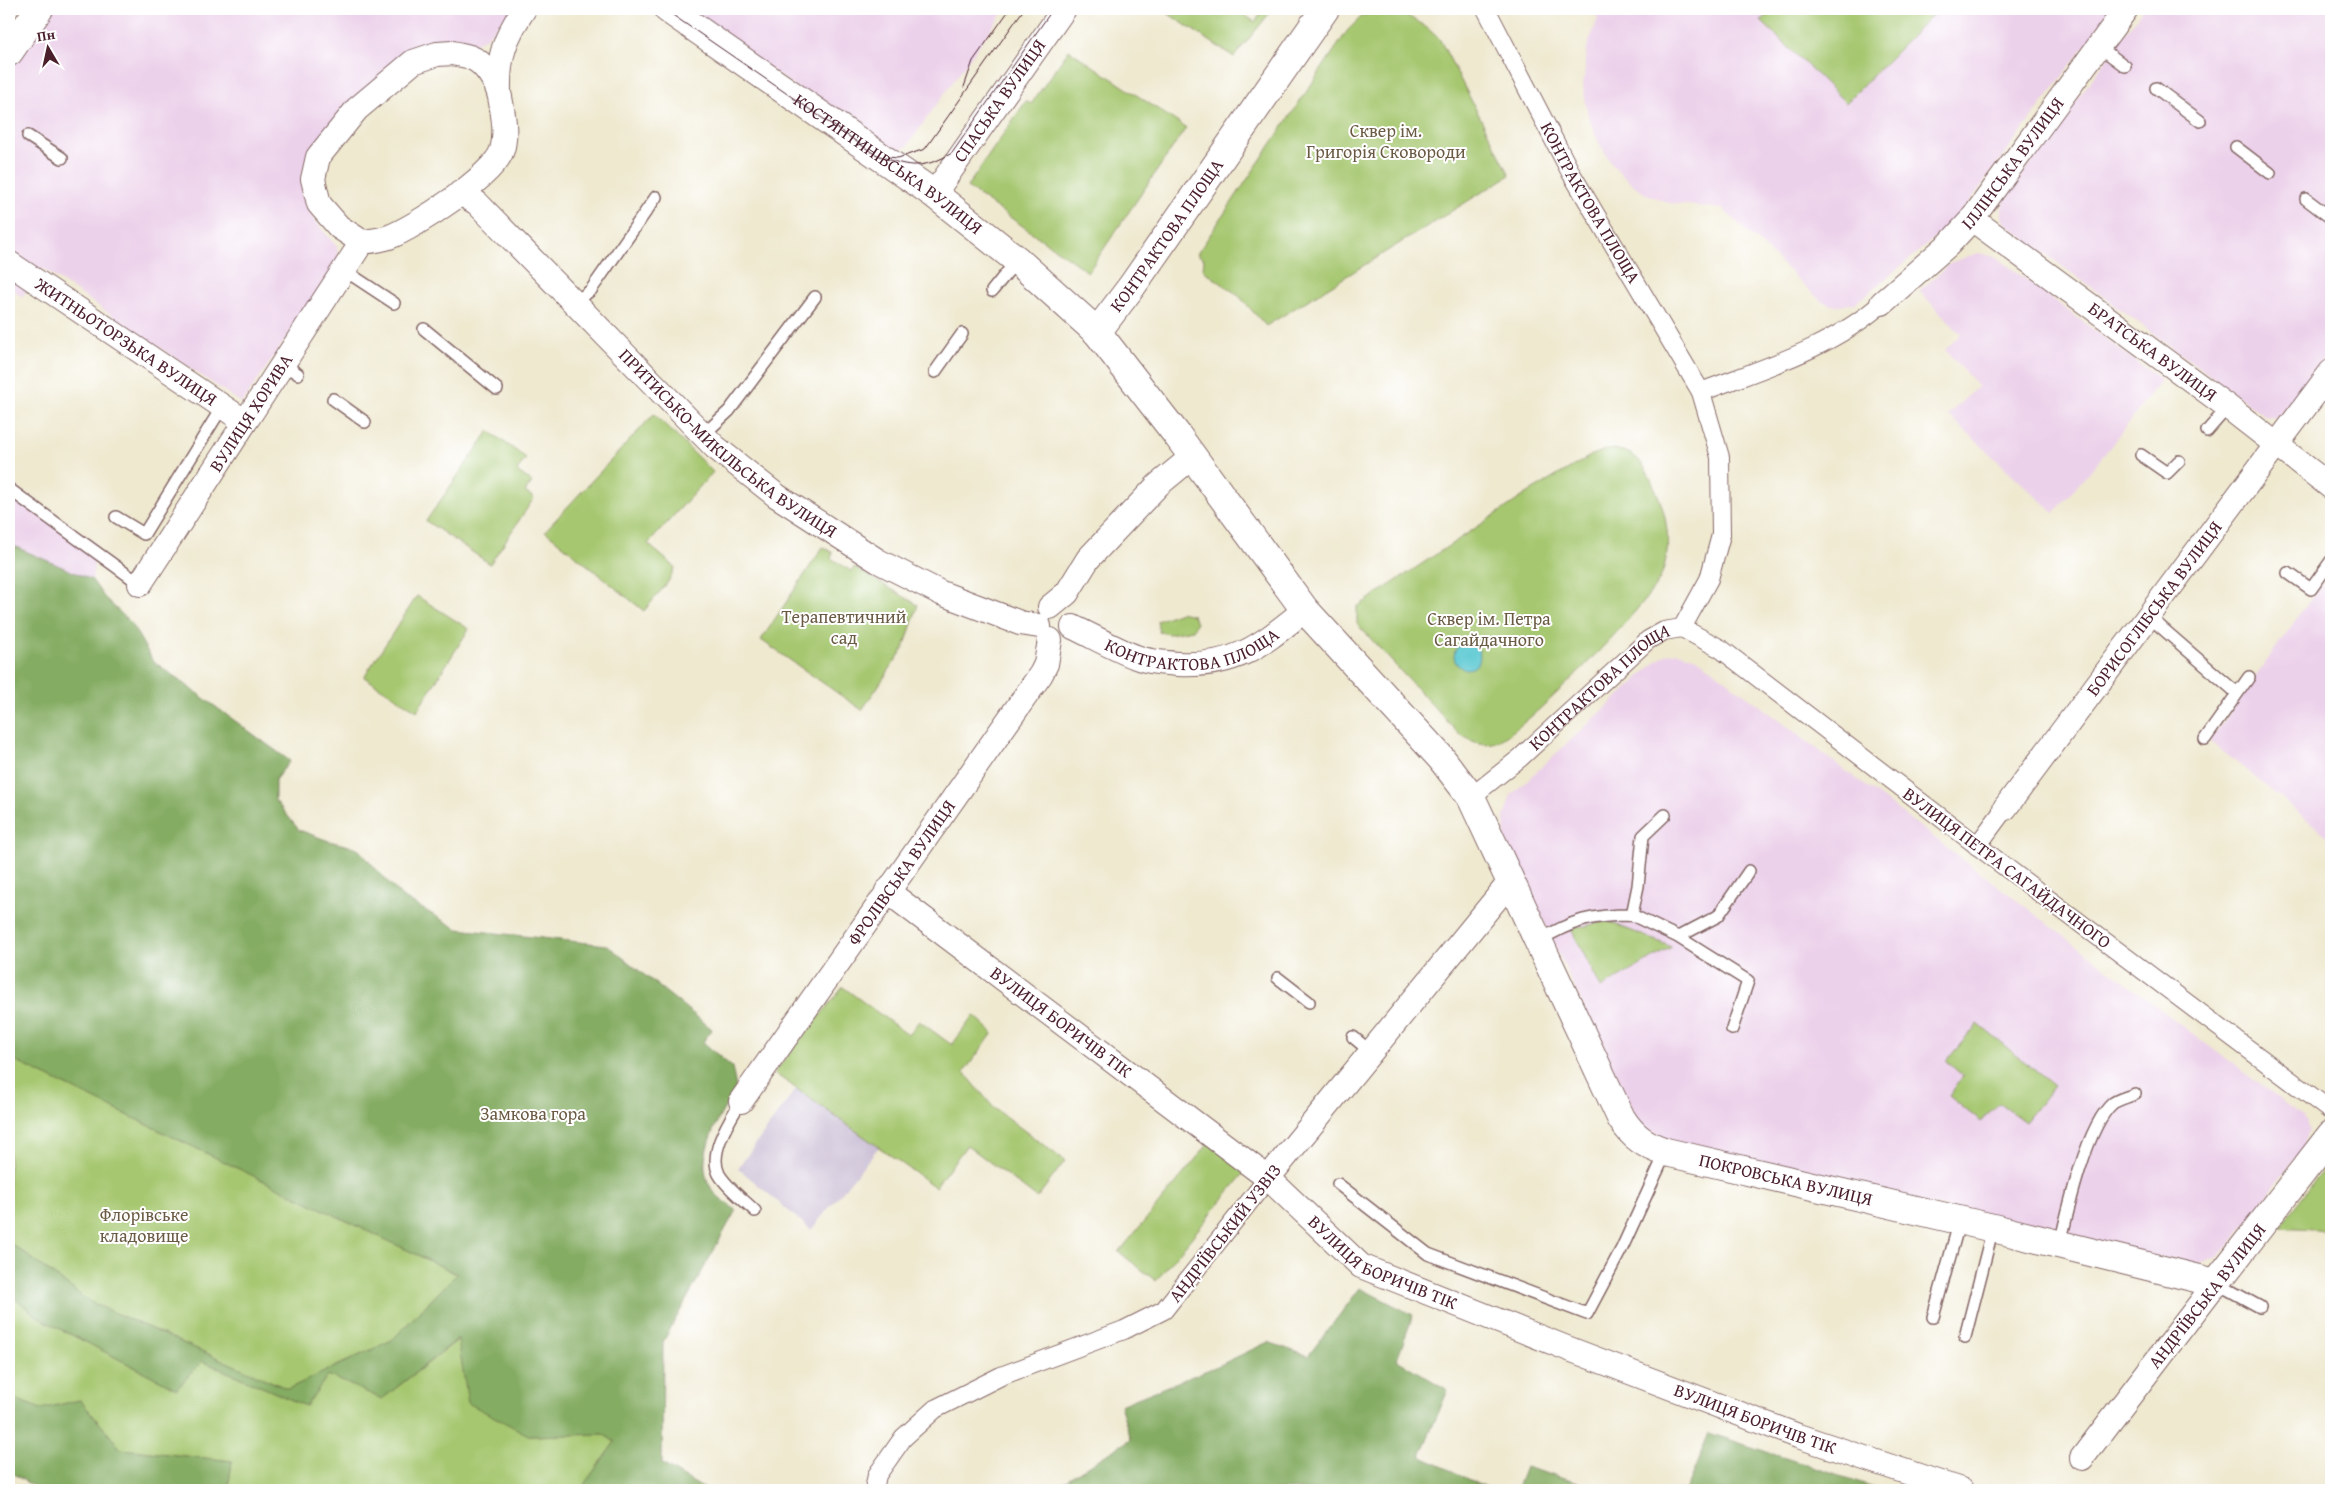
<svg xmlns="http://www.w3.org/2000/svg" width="2340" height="1499" viewBox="0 0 2340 1499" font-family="'Gentium Book Plus',serif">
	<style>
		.built { fill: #ecd1ea }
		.industrial { fill: #cbbfd5 }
		.green { fill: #a6c76f; stroke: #78734d }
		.forest { fill: #84ac62; stroke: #676646 }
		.water { fill: #5cc9d3; stroke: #53747f }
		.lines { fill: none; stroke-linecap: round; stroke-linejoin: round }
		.service-casing { stroke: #846665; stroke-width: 14 }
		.pedestrian-casing { stroke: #846665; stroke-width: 20 }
		.minor-casing { stroke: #846665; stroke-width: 26 }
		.tertiary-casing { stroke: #846665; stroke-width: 30 }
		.secondary-casing { stroke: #846665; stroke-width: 30 }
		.service { stroke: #fff; stroke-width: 11 }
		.pedestrian { stroke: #fff; stroke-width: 18 }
		.minor { stroke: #fff; stroke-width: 24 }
		.tertiary { stroke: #fff; stroke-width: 28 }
		.secondary { stroke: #fff; stroke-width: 28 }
		.tram { stroke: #4a1f2b; stroke-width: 1 }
		.labels { text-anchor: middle; stroke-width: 4; stroke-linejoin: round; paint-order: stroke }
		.street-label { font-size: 18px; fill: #4a1f2b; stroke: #fff }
		.park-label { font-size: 18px; fill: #6a5a43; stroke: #fff }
	</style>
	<rect width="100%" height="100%" fill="#fff"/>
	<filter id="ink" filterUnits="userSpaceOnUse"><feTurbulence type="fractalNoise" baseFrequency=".02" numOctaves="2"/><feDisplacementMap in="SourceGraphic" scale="10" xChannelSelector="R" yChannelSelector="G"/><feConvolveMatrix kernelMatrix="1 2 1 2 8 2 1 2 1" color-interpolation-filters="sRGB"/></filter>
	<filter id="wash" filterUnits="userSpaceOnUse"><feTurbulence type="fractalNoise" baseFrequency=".0096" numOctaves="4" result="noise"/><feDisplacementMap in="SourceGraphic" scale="20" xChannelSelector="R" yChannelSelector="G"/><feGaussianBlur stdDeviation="1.12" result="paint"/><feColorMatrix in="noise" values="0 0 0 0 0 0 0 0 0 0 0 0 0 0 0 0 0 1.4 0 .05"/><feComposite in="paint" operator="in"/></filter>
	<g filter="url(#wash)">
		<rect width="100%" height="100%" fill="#efe9d0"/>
		<!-- built -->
		<path class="built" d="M52 9H515L484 39 470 45 448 48 310 156 302 174 303 197 314 220 337 247 338 257 334 268 242 403 42 268 22 297 9 287V68Z
			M685 9H1005L907 146 897 151H886Z
			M1590 9H2112L1956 220 1866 295 1854 303 1841 306 1831 305 1821 301 1723 209 1669 203 1644 193 1625 178 1611 163 1597 139 1588 116 1583 87 1587 48 1598 18Z
			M2143 9H2331V349L2278 418 2265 416 2012 229 2004 222 2001 214 2004 200Z
			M1978 253 1996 257 2161 380 2107 451 2054 513 1948 415 1978 386 1945 350 1961 334 1919 291 1952 262Z
			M9 482 96 544 92 580 9 544Z
			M2331 574V839L2210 741 2302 611Z
			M1678 652 1697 658 2300 1115 2306 1121 2309 1130 2303 1148 2229 1247 2217 1257 2204 1263 2188 1264 1673 1144 1639 1124 1505 840 1504 818 1511 795 1658 660 1667 654Z"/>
		<!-- industrial -->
		<path class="industrial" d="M843 987 882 1143 811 1230 738 1168 796 1089 781 1077Z"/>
		<!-- green -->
		<path class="green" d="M1161 9H1236L1255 22 1264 9H1273L1234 57Z
			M1774 9H1938L1846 103 1761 21Z
			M1376 12C1406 12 1419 19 1440 40L1510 175 1266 326 1239 296 1203 270 1204 259 1197 254 1348 30 1362 16Z
			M1069 50 1186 128 1088 272 967 187 1026 101 1031 104Z
			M654 414 713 472 648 544 675 567 668 582 644 611 545 531Z
			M489 431 526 458 517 471 532 482 525 492 534 498 490 564 426 521Z
			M1608 449C1634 450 1642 460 1652 482 1667 512 1674 546 1660 578 1647 606 1521 736 1493 743 1480 746 1469 740 1458 733L1357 624V607L1528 493 1592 455Z
			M823 547 833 553 831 558 851 571 854 567 918 605 904 648 862 710 761 640Z
			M417 596 469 629 417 711 364 677Z
			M1180 612 1193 615 1196 623 1193 630 1169 634 1159 632 1157 621Z
			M1607 921 1672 947 1601 988 1571 929Z
			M843 987 908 1035 919 1021 952 1045 974 1015 993 1033 964 1072 994 1108 1065 1161 1037 1198 967 1145 935 1187 774 1073Z
			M1978 1024 2054 1086 2025 1122 1999 1103 1981 1122 1949 1096 1963 1076 1946 1061Z
			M9 1058 457 1274 392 1340 288 1389 90 1302 9 1242Z
			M1209 1143 1245 1172 1156 1281 1119 1252Z
			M2330 1161 2331 1230 2279 1227Z
			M9 1293 39 1318 177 1389 202 1361 306 1406 328 1375 382 1399 459 1339 530 1436 603 1434 615 1442 580 1490H228L232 1461 121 1449 80 1400 41 1409 9 1397Z"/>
		<!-- forest -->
		<path class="forest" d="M9 544 92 580 104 597 131 623 153 661 290 761 275 780V800L299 830 329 841 357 848 402 897 458 929 607 945 712 1029 703 1042 732 1067 736 1087C722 1114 693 1155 710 1186 714 1195 728 1204 736 1210L663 1342 662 1464 706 1490H580L615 1442 603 1434 530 1436 468 1403 458 1339 382 1399 328 1375 306 1406 202 1361 177 1389 39 1318 9 1293V1242L90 1302 288 1389 392 1340 457 1274 9 1058Z
			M1360 1288 1413 1315 1397 1360 1448 1390 1420 1456 1493 1490H1050L1131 1439 1120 1405 1220 1365 1268 1342 1308 1356Z
			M9 1397 41 1409 80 1400 121 1449 232 1461 228 1490H39L9 1471Z
			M1709 1433 1883 1490H1686Z
			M1525 1467 1597 1489 1599 1490H1516Z"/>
		<!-- water -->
		<path class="water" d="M1454 656a13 13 0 1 1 26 0a13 13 0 1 1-26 0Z"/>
	</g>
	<g filter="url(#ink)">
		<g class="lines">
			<!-- service casing -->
			<g class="service-casing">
				<path id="service" d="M2098 46 2125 66
					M2156 88 2200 121
					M28 136 62 158
					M2236 147 2270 173
					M2306 199 2331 218
					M344 270 394 303
					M992 291 1017 260
					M576 305 578 300 591 290 656 197
					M424 329 497 389
					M282 363 298 374
					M935 372 962 334
					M333 399 365 422
					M2207 431 2228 407
					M703 435 729 411 815 297
					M2141 455 2167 473 2179 461
					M9 489 140 584
					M116 517 144 534 222 407
					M2288 573 2311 589 2331 561
					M2148 616 2237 693
					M2205 739 2249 677
					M1632 915 1678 937 1748 981 1732 1029
					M1678 937 1718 916 1749 871
					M1538 941C1573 920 1592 915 1632 915L1638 886 1643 836 1665 815
					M1278 978 1309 1002
					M1353 1037 1371 1052
					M741 1101C730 1120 708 1152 719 1174 727 1188 744 1200 755 1211
					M1338 1184 1428 1254 1587 1314 1622 1248 1666 1152
					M2060 1244C2068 1209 2087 1125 2113 1103 2119 1099 2128 1097 2135 1094
					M2216 1283 2260 1307
					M1933 1317 1960 1220
					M1965 1337 1993 1228"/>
			</g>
			<!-- pedestrian casing -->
			<g class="pedestrian-casing">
				<g id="pedestrian">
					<path id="s1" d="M1486 9 1571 173 1701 392 1720 457 1721 535 1709 579 1682 628"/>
					<path d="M1701 392C1763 368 1832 348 1882 303"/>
					<path d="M1682 628 1721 649 2008 869 2331 1111"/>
					<path id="s2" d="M1471 797 1520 758 1648 640 1664 631 1682 628"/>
					<path d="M1977 846 2005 808"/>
					<path d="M874 1490 877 1475 903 1438 935 1409 1001 1376 1124 1330 1164 1310 1268 1178"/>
				</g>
			</g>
			<!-- minor casing -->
			<g class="minor-casing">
				<g id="minor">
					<path d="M453 53C459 55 466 55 472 58 485 63 497 83 500 97 503 113 507 134 502 150 495 175 414 228 389 237 381 240 371 241 362 242L339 227 319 204 313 179 318 157 357 109 413 62 437 54Z"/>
					<path d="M499 91C498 56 505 38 524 9"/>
					<path id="s3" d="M460 193 477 203 715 447 777 496 878 561 941 593 1020 623 1039 626"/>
					<path id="s4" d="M934 194 1064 9"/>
					<path id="s5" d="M1972 219 2228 407 2331 487"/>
					<path id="s6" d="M9 263 244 421"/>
					<path id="s7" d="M1882 303 1949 244 1972 219 2126 9"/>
					<path id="s8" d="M140 584 362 242"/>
					<path d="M1050 607 1067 593 1088 559 1158 485 1192 457"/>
					<path id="s9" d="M1073 627C1094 637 1115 649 1136 657 1149 662 1164 663 1178 664 1237 667 1261 645 1305 610"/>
					<path id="s10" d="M2005 808 2331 372"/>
					<path id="s11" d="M887 891 1268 1178 1361 1266 1564 1347 1798 1436 1961 1490"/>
					<path id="s12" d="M741 1101 1041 674 1046 664 1050 640"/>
					<path d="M1268 1178 1510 882"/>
					<path d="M2082 1458 2216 1283"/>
				</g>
			</g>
			<!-- tertiary casing -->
			<g class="tertiary-casing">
				<g id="tertiary">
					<path id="s13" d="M668 9 934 194 1017 260 1097 332 1177 435 1305 610 1441 758 1471 797 1621 1118C1633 1137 1645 1145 1666 1152L1993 1228 2216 1283 2331 1135"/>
					<path id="s14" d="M1097 332 1132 286 1325 9"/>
				</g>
			</g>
			<!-- secondary casing -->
			<g class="secondary-casing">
				<path id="secondary" d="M9 52 39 9"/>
			</g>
			<!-- service -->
			<use href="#service" class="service"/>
			<!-- pedestrian -->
			<use href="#pedestrian" class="pedestrian"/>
			<!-- minor -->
			<use href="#minor" class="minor"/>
			<!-- tertiary -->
			<use href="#tertiary" class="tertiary"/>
			<!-- secondary -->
			<use href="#secondary" class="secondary"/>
			<!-- tram -->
			<path class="tram" d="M664 9 873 153C905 167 921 171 952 153L1053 9
				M9 19 16 9
				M964 87 973 61 1010 9
				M888 157 898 158 925 149 1024 9"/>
		</g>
	</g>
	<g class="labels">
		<!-- street labels -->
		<g class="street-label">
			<text dy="6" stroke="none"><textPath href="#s4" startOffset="114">СПАСЬКА ВУЛИЦЯ</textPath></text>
			<text dy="6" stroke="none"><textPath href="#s7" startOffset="192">ІЛЛІНСЬКА ВУЛИЦЯ</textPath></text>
			<text dy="6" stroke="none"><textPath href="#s13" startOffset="269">КОСТЯНТИНІВСЬКА ВУЛИЦЯ</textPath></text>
			<text dy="6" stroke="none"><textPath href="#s1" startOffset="220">КОНТРАКТОВА ПЛОЩА</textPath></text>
			<text dy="6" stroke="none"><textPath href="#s14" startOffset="119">КОНТРАКТОВА ПЛОЩА</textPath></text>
			<text dy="6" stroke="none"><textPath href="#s6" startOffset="141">ЖИТНЬОТОРЗЬКА ВУЛИЦЯ</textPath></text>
			<text dy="6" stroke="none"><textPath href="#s5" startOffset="224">БРАТСЬКА ВУЛИЦЯ</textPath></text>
			<text dy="6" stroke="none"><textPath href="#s8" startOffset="204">ВУЛИЦЯ ХОРИВА</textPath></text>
			<text dy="6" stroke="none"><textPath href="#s3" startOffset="368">ПРИТИСЬКО-МИКІЛЬСЬКА ВУЛИЦЯ</textPath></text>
			<text dy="6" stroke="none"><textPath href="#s10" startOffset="249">БОРИСОГЛІБСЬКА ВУЛИЦЯ</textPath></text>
			<text dy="6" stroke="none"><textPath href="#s9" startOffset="128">КОНТРАКТОВА ПЛОЩА</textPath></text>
			<text dy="6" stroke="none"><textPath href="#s2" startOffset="170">КОНТРАКТОВА ПЛОЩА</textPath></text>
			<text transform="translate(2007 868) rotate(37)" y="6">ВУЛИЦЯ ПЕТРА САГАЙДАЧНОГО</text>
			<text dy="6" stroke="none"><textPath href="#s12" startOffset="279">ФРОЛІВСЬКА ВУЛИЦЯ</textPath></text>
			<text dy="6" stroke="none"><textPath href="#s11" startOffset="218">ВУЛИЦЯ БОРИЧІВ ТІК</textPath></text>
			<text dy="6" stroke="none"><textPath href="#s13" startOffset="1670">ПОКРОВСЬКА ВУЛИЦЯ</textPath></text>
			<text transform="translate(1225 1233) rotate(-52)" y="6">АНДРІЇВСЬКИЙ УЗВІЗ</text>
			<text dy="6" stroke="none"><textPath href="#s11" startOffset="622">ВУЛИЦЯ БОРИЧІВ ТІК</textPath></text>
			<text transform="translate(2207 1296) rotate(-52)" y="6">АНДРІЇВСЬКА ВУЛИЦЯ</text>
			<text dy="6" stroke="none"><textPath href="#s11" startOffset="1028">ВУЛИЦЯ БОРИЧІВ ТІК</textPath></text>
		</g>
		<!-- park labels -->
		<g class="park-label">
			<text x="1386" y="137">Сквер ім.<tspan x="1386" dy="21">Григорія Сковороди</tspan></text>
			<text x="844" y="623">Терапевтичний<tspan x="844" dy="21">сад</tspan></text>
			<text x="1489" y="625">Сквер ім. Петра<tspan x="1489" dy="21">Сагайдачного</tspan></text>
			<text x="533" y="1120">Замкова гора</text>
			<text x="144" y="1221">Флорівське<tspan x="144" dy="21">кладовище</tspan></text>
		</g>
	</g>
	<!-- margin -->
	<rect width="2340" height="1499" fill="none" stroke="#fff" stroke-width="30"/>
	<!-- north arrow -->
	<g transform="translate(48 48) rotate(351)" stroke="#ffffff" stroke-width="4" paint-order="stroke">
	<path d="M0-4L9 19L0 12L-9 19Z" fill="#4a1f2b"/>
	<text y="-8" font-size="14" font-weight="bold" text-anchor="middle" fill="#4a1f2b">Пн</text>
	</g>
</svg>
